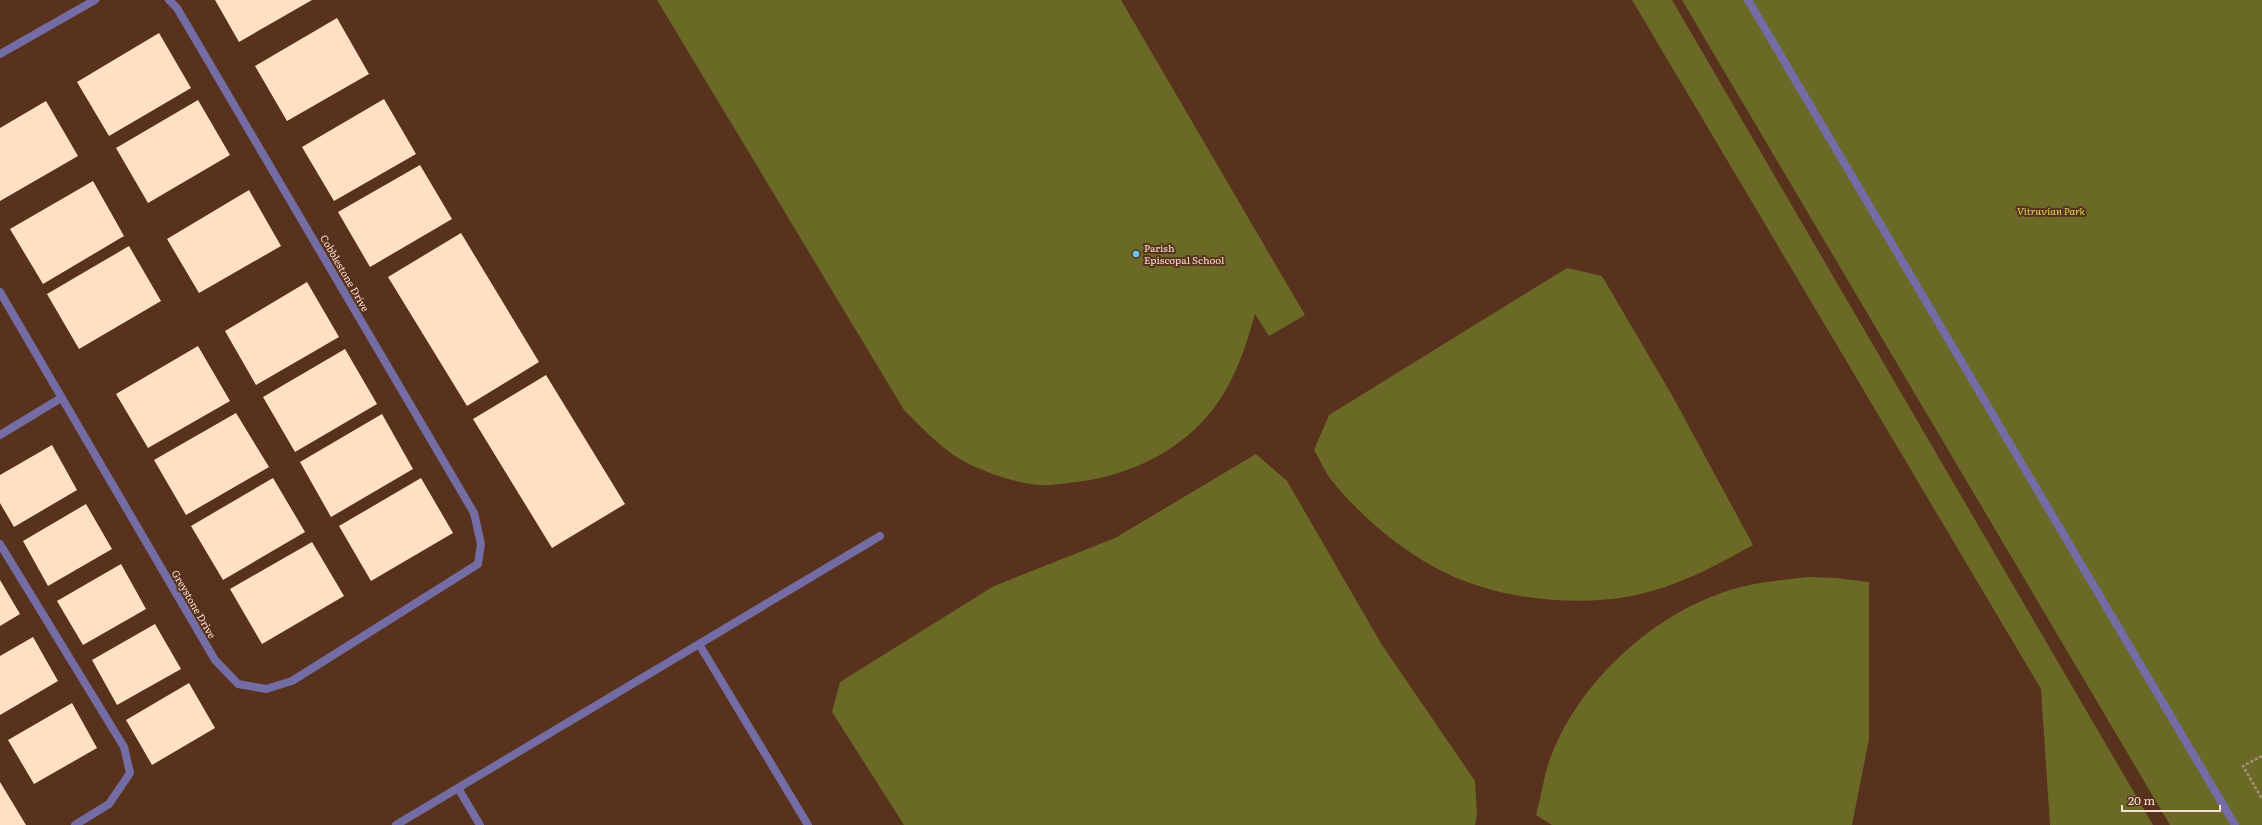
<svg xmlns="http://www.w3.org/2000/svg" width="2262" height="825" viewBox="0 0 2262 825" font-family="Literata,serif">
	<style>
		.green { fill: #6a6a26 }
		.building { fill: #fde1c2 }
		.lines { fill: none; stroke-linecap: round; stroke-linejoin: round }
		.path { stroke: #ac8d7b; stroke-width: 2.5; stroke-dasharray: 3 2; stroke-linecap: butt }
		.lane { stroke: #746ca4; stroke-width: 8 }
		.street { stroke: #746ca4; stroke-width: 8 }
		.poi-dot { fill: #66c4ef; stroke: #58321c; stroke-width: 1.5 }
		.labels { text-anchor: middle; stroke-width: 4; stroke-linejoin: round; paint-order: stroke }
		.park-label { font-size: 10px; font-style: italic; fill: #dcdc51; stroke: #58321c }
		.poi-label { font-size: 10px; fill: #f8dfd2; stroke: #58321c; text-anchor: start }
		.street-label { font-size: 10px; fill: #f8dfd2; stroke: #58321c }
	</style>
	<rect width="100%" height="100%" fill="#58321c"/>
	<!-- green -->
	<path class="green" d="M657 0H1121L1305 315 1269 336 1255 314C1247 342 1239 368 1224 393 1191 448 1131 477 1068 483 1059 484 1047 486 1038 485 1016 483 991 474 971 465 945 453 924 430 904 410Z
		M1632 0H1672L2153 825H2050L2041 689Z
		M1682 0H2262V825H2170Z
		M1567 268 1602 276 1673 397 1753 545C1719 564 1686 582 1648 592 1583 610 1493 600 1434 567 1396 546 1359 514 1332 481 1325 472 1320 460 1314 450L1329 415Z
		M1256 454 1287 481 1382 645 1475 781 1477 815 1475 825H904L832 712 840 682 994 586 1115 538Z
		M1807 577 1836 578 1869 582V739L1852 825H1552L1536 815C1540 800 1543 783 1547 768 1573 685 1657 608 1741 587 1763 581 1785 580 1807 577Z"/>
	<!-- building -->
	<path class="building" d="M215 0H312L239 42Z
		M337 18 369 74 287 121 255 66Z
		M159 33 191 88 109 136 77 82Z
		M384 99 416 154 334 201 302 147Z
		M198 100 230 155 148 203 116 148Z
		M46 101 78 156 0 201V128Z
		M420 165 452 219 370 267 338 212Z
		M93 181 124 236 43 284 10 229Z
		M249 190 281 246 199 293 167 239Z
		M461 233 539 362 467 406 388 277Z
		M129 246 161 301 79 349 47 294Z
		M307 282 339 337 256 385 225 331Z
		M198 346 230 401 148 448 116 394Z
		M345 349 377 404 295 452 263 397Z
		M546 375 625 504 552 548 473 419Z
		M236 413 269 467 186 515 154 460Z
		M382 414 413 469 331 517 300 462Z
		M52 445 77 490 14 527 0 503V475Z
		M273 478 305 532 223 580 191 526Z
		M421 478 453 533 371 581 339 526Z
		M86 504 112 549 48 586 23 541Z
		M312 542 344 596 262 644 230 589Z
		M121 564 146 609 83 645 57 601Z
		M0 580 20 614 0 626Z
		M155 624 181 669 117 705 92 660Z
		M33 637 58 681 0 715V656Z
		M189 683 215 728 152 765 126 720Z
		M72 703 97 748 34 784 8 740Z
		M0 782 26 825H0Z"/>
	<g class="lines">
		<!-- path -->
		<path class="path" d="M2262 756 2243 766 2262 799"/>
		<!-- lane -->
		<path class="lane" d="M1748 0 2235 825
			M0 544 124 747 130 773 109 804 75 825
			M699 644 808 825
			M458 788 480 825
			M396 825 880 536"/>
		<!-- street -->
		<path class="street" d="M0 54 95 0
			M0 292 215 660 238 684 266 689 292 681 478 564 481 544 474 513 177 8 169 0
			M0 435 61 398"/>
	</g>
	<!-- markers -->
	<circle class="poi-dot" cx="1136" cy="254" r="4"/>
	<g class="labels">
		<!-- park labels -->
		<g class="park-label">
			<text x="2051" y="215">Vitruvian Park</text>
		</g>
		<!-- poi labels -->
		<g class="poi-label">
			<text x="1144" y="252">Parish<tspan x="1144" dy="12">Episcopal School</tspan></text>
		</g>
		<!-- street labels -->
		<g class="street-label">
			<text transform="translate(345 273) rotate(60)" y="4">Cobblestone Drive</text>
			<text transform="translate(194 604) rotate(60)" y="4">Greystone Drive</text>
		</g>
	</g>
	<!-- scale -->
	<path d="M2122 805v6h98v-6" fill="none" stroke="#f8dfd2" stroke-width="2"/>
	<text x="2128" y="805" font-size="12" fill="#f8dfd2" stroke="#58321c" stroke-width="3" paint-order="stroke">20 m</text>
</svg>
